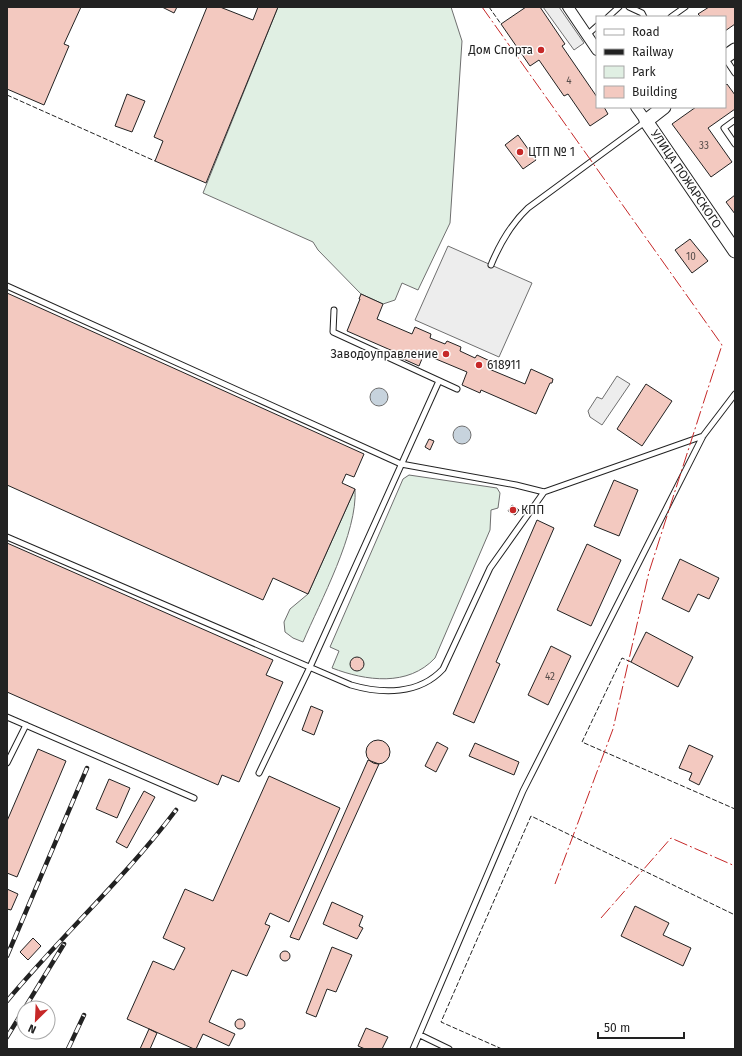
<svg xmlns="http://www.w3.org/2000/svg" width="742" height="1056" viewBox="0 0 742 1056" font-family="'Fira Sans',sans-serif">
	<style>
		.green { fill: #e0efe3; stroke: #6f6f6f }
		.parking { fill: #ededed; stroke: #6f6f6f }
		.water { fill: #c7d3dd; stroke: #6f6f6f }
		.building { fill: #f3c9c0; stroke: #222 }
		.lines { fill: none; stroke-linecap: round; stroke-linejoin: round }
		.service-casing { stroke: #222; stroke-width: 7 }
		.minor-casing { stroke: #222; stroke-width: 12 }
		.tertiary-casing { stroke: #222; stroke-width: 15 }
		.service { stroke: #fff; stroke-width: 5 }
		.minor { stroke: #fff; stroke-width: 10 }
		.tertiary { stroke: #fff; stroke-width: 13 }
		.rail-casing { stroke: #222; stroke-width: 4.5 }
		.rail { stroke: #fff; stroke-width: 3; stroke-dasharray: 9; stroke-linecap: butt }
		.fence { stroke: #222; stroke-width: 1; stroke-dasharray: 5 2; stroke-linecap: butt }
		.power { stroke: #c62828; stroke-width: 1; stroke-dasharray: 14 3 2 3; stroke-linecap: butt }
		.poi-dot { fill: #c62828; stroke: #fff; stroke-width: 1.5 }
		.labels { text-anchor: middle; stroke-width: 3; stroke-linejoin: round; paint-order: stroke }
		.number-label { font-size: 10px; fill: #564c4a }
		.poi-label { font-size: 12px; fill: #222; stroke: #fff; text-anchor: start }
		.street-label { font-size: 12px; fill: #222; stroke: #fff }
	</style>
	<rect width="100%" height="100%" fill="#fff"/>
	<!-- green -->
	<path class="green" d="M278 7H451L462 41 450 223 418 290 402 283 395 300 383 304 361 294 318 250 313 242 203 193Z
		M409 475 497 488 500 493 498 508 491 510 490 530 435 658C408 687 366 681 332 668L339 651 330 647 403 479Z
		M355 489C358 532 320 602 303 642L293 638 285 632 284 622 290 609 308 594Z"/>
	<!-- parking -->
	<path class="parking" d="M543 7H559L584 43 574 50Z
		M448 246 532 283 499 357 415 320Z
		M617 376 630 384 602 425 590 417 588 411 597 397 602 399Z"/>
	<!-- water -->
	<path class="water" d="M370 397a9 9 0 1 1 18 0a9 9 0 1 1-18 0Z
		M453 435a9 9 0 1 1 18 0a9 9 0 1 1-18 0Z"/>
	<!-- building -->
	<path class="building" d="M7 7H81L64 44 69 46 44 105 7 89Z
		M162 7H177L174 13Z
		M207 7H220L253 20 258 7H278L206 183 155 161 163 141 154 137Z
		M526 7H540L565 44 562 46 597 97V107H604L608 114 590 126 568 94 564 96 539 60 530 66 501 24Z
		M709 7H735V24L725 31V17H701L698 14Z
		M727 84 735 95V109L708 128 732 162 711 177 672 124 696 107H725V86Z
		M127 94 145 101 132 132 115 126Z
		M518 135 536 160 523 169 505 145Z
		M735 195V214L726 202Z
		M690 239 708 261 692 273 675 250Z
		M7 293 364 454 354 477 346 474 342 483 355 489 308 594 273 578 263 600 7 485Z
		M361 294 383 304 377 319 412 334 415 327 431 334 430 338 445 344 447 341 461 347 460 351 475 358 477 355 492 362 489 369 525 384 531 369 553 379 552 383H550L536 414 481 390 480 393 462 385 467 372 424 354 419 366 401 358 402 355 347 331 360 299H359Z
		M646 384 672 401 642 446 617 429Z
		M429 439 434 441 430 450 425 447Z
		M614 480 638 490 619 536 594 526Z
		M512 505 519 510 515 515 508 511Z
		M537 520 554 528 496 662 500 664 474 723 453 714Z
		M7 543 273 660 266 675 283 682 239 782 222 775 218 785 7 692Z
		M587 544 621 560 591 626 557 610Z
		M680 559 719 578 709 599 698 594 689 612 662 599Z
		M646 632 693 657 678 687 631 662Z
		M551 646 571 656 548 705 528 695Z
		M350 664a7 7 0 1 1 14 0a7 7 0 1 1-14 0Z
		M311 706 323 711 314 735 302 730Z
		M366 752a12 12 0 1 1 24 0a12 12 0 1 1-24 0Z
		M437 742 448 748 436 772 425 766Z
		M475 743 519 762 514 775 469 756Z
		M689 745 713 756 699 785 689 780 692 773 679 768Z
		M38 749 66 761 17 877 7 873V821Z
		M368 760 379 764 299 940 290 937Z
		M269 776 340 808 289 922 270 913 265 924 270 926 247 976 232 970 209 1022 235 1034 229 1046 203 1034 196 1049H194L127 1019 153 961 174 970 185 948 163 938 185 889 213 901Z
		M109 779 130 788 117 818 96 809Z
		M144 791 155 797 127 848 116 842Z
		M7 889 18 894 11 910 7 909Z
		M332 902 363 916 359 926 363 928 357 939 323 924Z
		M635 906 669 923 663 935 691 948 683 966 621 936Z
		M33 938 41 946 28 960 20 952Z
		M332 947 352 955 336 992 327 989 316 1017 306 1013Z
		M280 956a5 5 0 1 1 10 0a5 5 0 1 1-10 0Z
		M235 1024a5 5 0 1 1 10 0a5 5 0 1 1-10 0Z
		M366 1028 388 1037 382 1049H365L358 1046Z
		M149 1029 157 1033 150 1049H140Z"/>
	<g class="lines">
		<!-- service casing -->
		<g class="service-casing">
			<path id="service" d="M629 7 642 13 644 17
				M608 17 619 7
				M671 17 685 7
				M587 35 597 26
				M725 58 735 73
				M735 120 724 128 735 144
				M491 265C500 243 511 224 528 208L645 122
				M7 286 401 464 516 485 544 492 703 436
				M334 310 333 332 457 389
				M7 537 351 685C382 694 419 695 443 669L490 568 544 492
				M7 717 194 798
				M7 763 26 725
				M259 773 310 667 439 381
				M420 1035 449 1049
				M413 1049 523 791 703 436 735 394"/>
		</g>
		<!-- minor casing -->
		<g class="minor-casing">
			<path id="minor" d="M568 7 597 50
				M636 107 646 121"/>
		</g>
		<!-- tertiary casing -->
		<g class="tertiary-casing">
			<path id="tertiary" d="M725 57 735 50
				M664 107 646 121 735 251"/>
		</g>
		<!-- service -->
		<use href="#service" class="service"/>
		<!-- minor -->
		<use href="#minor" class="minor"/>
		<!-- tertiary -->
		<use href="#tertiary" class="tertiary"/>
		<!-- rail casing -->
		<g class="rail-casing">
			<path id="rail" d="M7 956 87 768
				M7 1001C61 936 125 878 176 810
				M7 1037 64 944
				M68 1049 84 1015"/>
		</g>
		<!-- rail -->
		<use href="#rail" class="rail"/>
		<!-- fence -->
		<path class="fence" d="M489 7 501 24
			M7 95 155 161
			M631 662 622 658 582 742 735 809
			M502 1049 441 1022 531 816 735 915"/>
		<!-- power -->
		<path class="power" d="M482 7 722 345 649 572 613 729 555 884
			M601 918 671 838 735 866"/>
	</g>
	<!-- markers -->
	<g class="poi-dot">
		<circle cx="541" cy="50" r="4"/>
		<circle cx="520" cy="152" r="4"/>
		<circle cx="446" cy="354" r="4"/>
		<circle cx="479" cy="365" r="4"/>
		<circle cx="513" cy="510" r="4"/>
	</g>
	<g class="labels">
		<!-- number labels -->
		<g class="number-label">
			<text x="569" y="84">4</text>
			<text x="704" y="149">33</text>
			<text x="691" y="260">10</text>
			<text x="550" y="680">42</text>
		</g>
		<!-- poi labels -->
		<g class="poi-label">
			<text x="533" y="54" text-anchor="end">Дом Спорта</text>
			<text x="528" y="156">ЦТП № 1</text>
			<text x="438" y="358" text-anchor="end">Заводоуправление</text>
			<text x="487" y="369">618911</text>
			<text x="521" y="514">КПП</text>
		</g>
		<!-- street labels -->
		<g class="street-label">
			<text transform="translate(686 179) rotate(56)" y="4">УЛИЦА ПОЖАРСКОГО</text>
		</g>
	</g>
	<!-- border -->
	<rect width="742" height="1056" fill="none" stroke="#222222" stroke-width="16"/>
	<!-- legend -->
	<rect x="596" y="16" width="130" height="92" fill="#ffffff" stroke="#a7a7a7"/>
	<rect x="604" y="29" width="20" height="6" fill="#ffffff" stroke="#a7a7a7"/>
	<text x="632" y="36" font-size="12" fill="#222222">Road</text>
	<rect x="604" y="49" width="20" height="6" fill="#222222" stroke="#a7a7a7"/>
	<text x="632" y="56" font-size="12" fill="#222222">Railway</text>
	<rect x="604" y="66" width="20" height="12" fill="#e0efe3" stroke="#a7a7a7"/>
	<text x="632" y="76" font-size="12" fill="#222222">Park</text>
	<rect x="604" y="86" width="20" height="12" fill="#f3c9c0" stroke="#a7a7a7"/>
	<text x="632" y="96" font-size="12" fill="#222222">Building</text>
	<!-- north arrow -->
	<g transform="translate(36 1020) rotate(204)"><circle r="19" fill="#ffffff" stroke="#a7a7a7"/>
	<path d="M0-3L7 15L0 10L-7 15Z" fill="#c62828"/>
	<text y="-6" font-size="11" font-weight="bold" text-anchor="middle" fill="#222222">N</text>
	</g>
	<!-- scale -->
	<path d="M598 1032v6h86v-6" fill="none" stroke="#222222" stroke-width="2"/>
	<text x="604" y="1032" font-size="12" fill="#222222" stroke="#ffffff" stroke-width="3" paint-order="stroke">50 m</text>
</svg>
